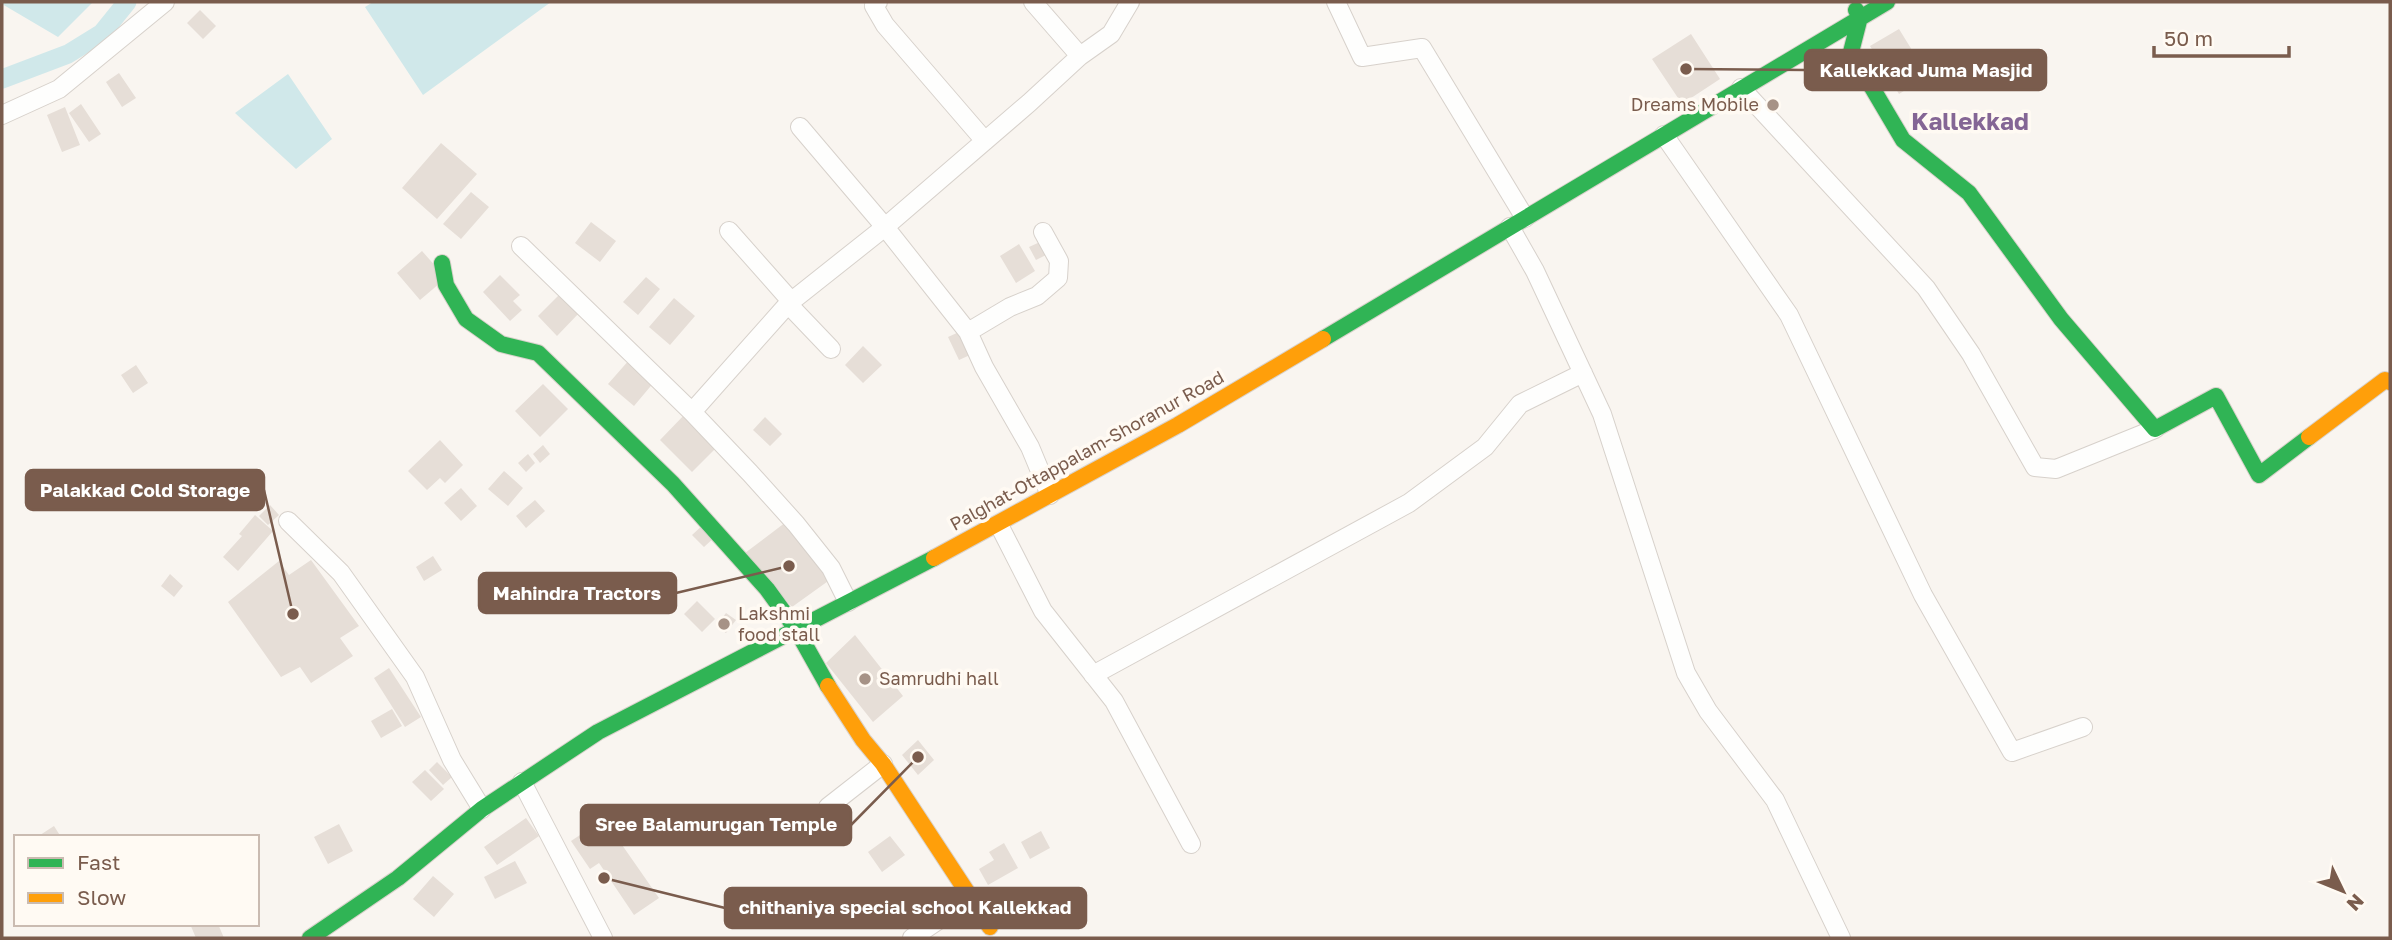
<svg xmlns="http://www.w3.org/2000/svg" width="2392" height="940" viewBox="0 0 2392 940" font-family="'Golos Text',sans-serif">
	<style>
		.water { fill: #d0e8ea }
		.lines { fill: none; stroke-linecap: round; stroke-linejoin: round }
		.canal { stroke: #d0e8ea; stroke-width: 19 }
		.building { fill: #e6ded7 }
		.street-casing { stroke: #d7d1cb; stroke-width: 20 }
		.fast-casing { stroke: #d9d2cb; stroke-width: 18 }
		.slow-casing { stroke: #d9d2cb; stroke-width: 18 }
		.street { stroke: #fefefd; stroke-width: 18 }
		.fast { stroke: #30b455; stroke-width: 16 }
		.slow { stroke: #ff9f0a; stroke-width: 16 }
		.poi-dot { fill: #a69286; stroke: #fffaf3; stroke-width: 2.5 }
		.labels { text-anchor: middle; stroke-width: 7; stroke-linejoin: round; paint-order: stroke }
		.poi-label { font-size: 18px; fill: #7a5c4d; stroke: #fffaf3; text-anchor: start }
		.street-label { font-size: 18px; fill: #7a5c4d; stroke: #fffaf3 }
		.district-label { font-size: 24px; font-weight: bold; fill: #846695; stroke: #fffaf3 }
		.leader { fill: none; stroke: #7a5c4d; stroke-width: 2.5 }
		.callout-dot { fill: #7a5c4d; stroke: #fffaf3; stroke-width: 2.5 }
		.callout { fill: #7a5c4d; stroke: #7a5c4d; stroke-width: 2.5 }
		.callout-label { font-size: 19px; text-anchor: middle; font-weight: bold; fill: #fff }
	</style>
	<rect width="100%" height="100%" fill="#f9f5f0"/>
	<!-- water -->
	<path class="water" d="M2 2H93L58 37 2 4Z
		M373 2H551L423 95 365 7Z
		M288 74 332 139 296 169 235 113Z"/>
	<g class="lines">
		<!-- canal -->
		<path class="canal" d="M2 79 68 54 102 33 127 2"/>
	</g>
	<!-- building -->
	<path class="building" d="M200 10 216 26 203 39 187 23Z
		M1899 29 1928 76 1899 94 1870 46Z
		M1691 34 1720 79 1682 104 1652 59Z
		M119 73 136 98 122 107 106 82Z
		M81 104 101 134 89 142 69 113Z
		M65 107 80 145 62 152 47 115Z
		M441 143 477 174 437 219 402 188Z
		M471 192 489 207 461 239 443 224Z
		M591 222 616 241 600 262 575 243Z
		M1040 242 1046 255 1036 260 1029 247Z
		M1019 244 1035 271 1016 283 1000 256Z
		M422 251 446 278 420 300 397 273Z
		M500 275 520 295 513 301 522 310 510 321 483 292Z
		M646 277 660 289 638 315 623 302Z
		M561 293 580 312 557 336 538 316Z
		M674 298 695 316 670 345 649 327Z
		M959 332 970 355 959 360 948 337Z
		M863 346 882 365 863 383 845 365Z
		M630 359 655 381 634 406 608 384Z
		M136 365 148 383 133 393 121 375Z
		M543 384 568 409 540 437 515 411Z
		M687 412 720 444 692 472 660 440Z
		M765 417 782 434 770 446 753 430Z
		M440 440 463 465 445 483 440 478 427 490 408 471Z
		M543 445 550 454 540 463 533 454Z
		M528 454 535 463 526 472 518 463Z
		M504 471 523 488 508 506 488 489Z
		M461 488 477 506 461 521 444 503Z
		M535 500 545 511 526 528 516 516Z
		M270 505 279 515 268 525 259 516Z
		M255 515 273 531 238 571 223 557 242 536 239 534Z
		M786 522 831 579 792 607 745 553Z
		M705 523 716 536 704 547 692 535Z
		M433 556 442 570 424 581 416 567Z
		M311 560 359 626 340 638 353 656 311 683 300 667 281 677 228 602 279 561 289 575Z
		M170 574 183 586 174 597 161 586Z
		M697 601 715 619 702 632 684 614Z
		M726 613 736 620 726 633 716 626Z
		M855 635 903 696 873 722 826 663Z
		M389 668 421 717 405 727 374 678Z
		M392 709 402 726 381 738 371 721Z
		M918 740 934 760 918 775 902 755Z
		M437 762 452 777 443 785 429 770Z
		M425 770 444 789 431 801 412 782Z
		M526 818 539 836 497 865 484 847Z
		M604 819 659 898 634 915 599 863 590 869 571 841Z
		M339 824 353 851 328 864 314 837Z
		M54 826 61 837H37Z
		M1041 831 1050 848 1030 859 1021 842Z
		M890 836 905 855 882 872 868 852Z
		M1004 843 1018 868 988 885 979 869 994 860 989 852Z
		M515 861 527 883 495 899 484 877Z
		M433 876 454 894 434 917 413 899Z
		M190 924H218L224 938H196Z"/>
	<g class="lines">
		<!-- street casing -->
		<g class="street-casing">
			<path id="street" d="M878 2 874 6 885 25 985 141
				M1033 2 1080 56
				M1336 2 1362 57 1422 48 1525 218
				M1741 88 1926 288 1971 354 2035 467 2056 469 2155 429
				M2 115 59 89 165 2
				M800 127 885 227 1029 103 1080 56 1111 34 1130 2
				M1664 135 1789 315 1923 595 2012 752 2083 727
				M1510 227 1535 271 1602 414 1686 673 1708 711 1775 800 1841 938
				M729 231 791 301
				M521 246 692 412 750 473 796 524 831 568 848 602
				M968 332 1010 307 1037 296 1058 278 1059 261 1043 232
				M831 349 788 304 885 227 968 332 984 367 1030 447 1050 495
				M692 412 788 304
				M288 521 341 573 415 677 452 760 482 809
				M999 525 1043 611 1114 701 1191 844
				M1093 675 1409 503 1485 447 1520 404 1583 373
				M522 782 603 938
				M828 807 883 764
				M912 938 971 898"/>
		</g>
		<!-- fast casing -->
		<g class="fast-casing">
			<path id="fast" d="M1856 10 1860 17 1851 52 1903 140 1969 193 2061 319 2155 429 2216 396 2259 475 2309 437
				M442 263 446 285 466 319 501 344 538 353 673 484 767 589 796 629 828 686
				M1323 339 1887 2
				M310 938 398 878 482 809 598 732 934 558"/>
		</g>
		<!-- slow casing -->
		<g class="slow-casing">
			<path id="slow" d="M2309 437 2385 380 2390 382
				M934 558 1178 425 1323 339
				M828 686 863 740 883 764 990 927"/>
		</g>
		<!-- street -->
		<use href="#street" class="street"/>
		<!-- fast -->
		<use href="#fast" class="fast"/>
		<!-- slow -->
		<use href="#slow" class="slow"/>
	</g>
	<!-- markers -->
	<g class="poi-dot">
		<circle cx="1773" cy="105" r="7"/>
		<circle cx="724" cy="624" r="7"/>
		<circle cx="865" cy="679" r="7"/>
	</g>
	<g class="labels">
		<!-- poi labels -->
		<g class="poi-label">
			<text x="1759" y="111" text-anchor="end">Dreams Mobile</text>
			<text x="738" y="620">Lakshmi<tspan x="738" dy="21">food stall</tspan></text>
			<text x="879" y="685">Samrudhi hall</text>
		</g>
		<!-- street labels -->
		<g class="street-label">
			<text transform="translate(1087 451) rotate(-29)" y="6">Palghat-Ottappalam-Shoranur Road</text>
		</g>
		<!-- district labels -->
		<g class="district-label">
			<text x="1970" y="130">Kallekkad</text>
		</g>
	</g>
	<!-- callouts -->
	<path class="leader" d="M1686 69L1805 70M293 614L264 490M789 566L676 593M918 757L851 825M604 878L725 908"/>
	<g class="callout-dot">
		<circle cx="1686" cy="69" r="7"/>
		<circle cx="293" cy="614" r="7"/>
		<circle cx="789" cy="566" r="7"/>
		<circle cx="918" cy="757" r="7"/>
		<circle cx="604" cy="878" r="7"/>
	</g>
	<g class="callout">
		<rect x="1805" y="50" width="241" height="40" rx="7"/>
		<rect x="26" y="470" width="238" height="40" rx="7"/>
		<rect x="479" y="573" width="197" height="40" rx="7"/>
		<rect x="581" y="805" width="270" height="40" rx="7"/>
		<rect x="725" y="888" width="361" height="40" rx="7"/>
	</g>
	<g class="callout-label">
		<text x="1926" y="77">Kallekkad Juma Masjid</text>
		<text x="145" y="497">Palakkad Cold Storage</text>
		<text x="577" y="600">Mahindra Tractors</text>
		<text x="716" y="831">Sree Balamurugan Temple</text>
		<text x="905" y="914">chithaniya special school Kallekkad</text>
	</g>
	<!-- border -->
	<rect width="2392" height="940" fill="none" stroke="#7a5c4d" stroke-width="7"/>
	<!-- legend -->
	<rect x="14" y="835" width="245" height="91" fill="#fffaf3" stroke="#cabbb1" stroke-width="2"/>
	<rect x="28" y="858" width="35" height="10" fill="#30b455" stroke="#cabbb1" stroke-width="2"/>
	<text x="77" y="870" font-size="21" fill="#7a5c4d">Fast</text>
	<rect x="28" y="893" width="35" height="10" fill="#ff9f0a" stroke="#cabbb1" stroke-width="2"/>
	<text x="77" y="905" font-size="21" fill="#7a5c4d">Slow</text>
	<!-- north arrow -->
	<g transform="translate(2343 891) rotate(133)" stroke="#fffaf3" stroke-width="5" paint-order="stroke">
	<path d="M0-5L12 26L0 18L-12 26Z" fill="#7a5c4d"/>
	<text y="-10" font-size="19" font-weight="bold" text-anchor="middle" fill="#7a5c4d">N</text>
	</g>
	<!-- scale -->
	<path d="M2154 46v10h135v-10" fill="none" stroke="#7a5c4d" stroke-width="3.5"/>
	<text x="2164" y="46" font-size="21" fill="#7a5c4d" stroke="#fffaf3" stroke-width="5" paint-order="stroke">50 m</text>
</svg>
